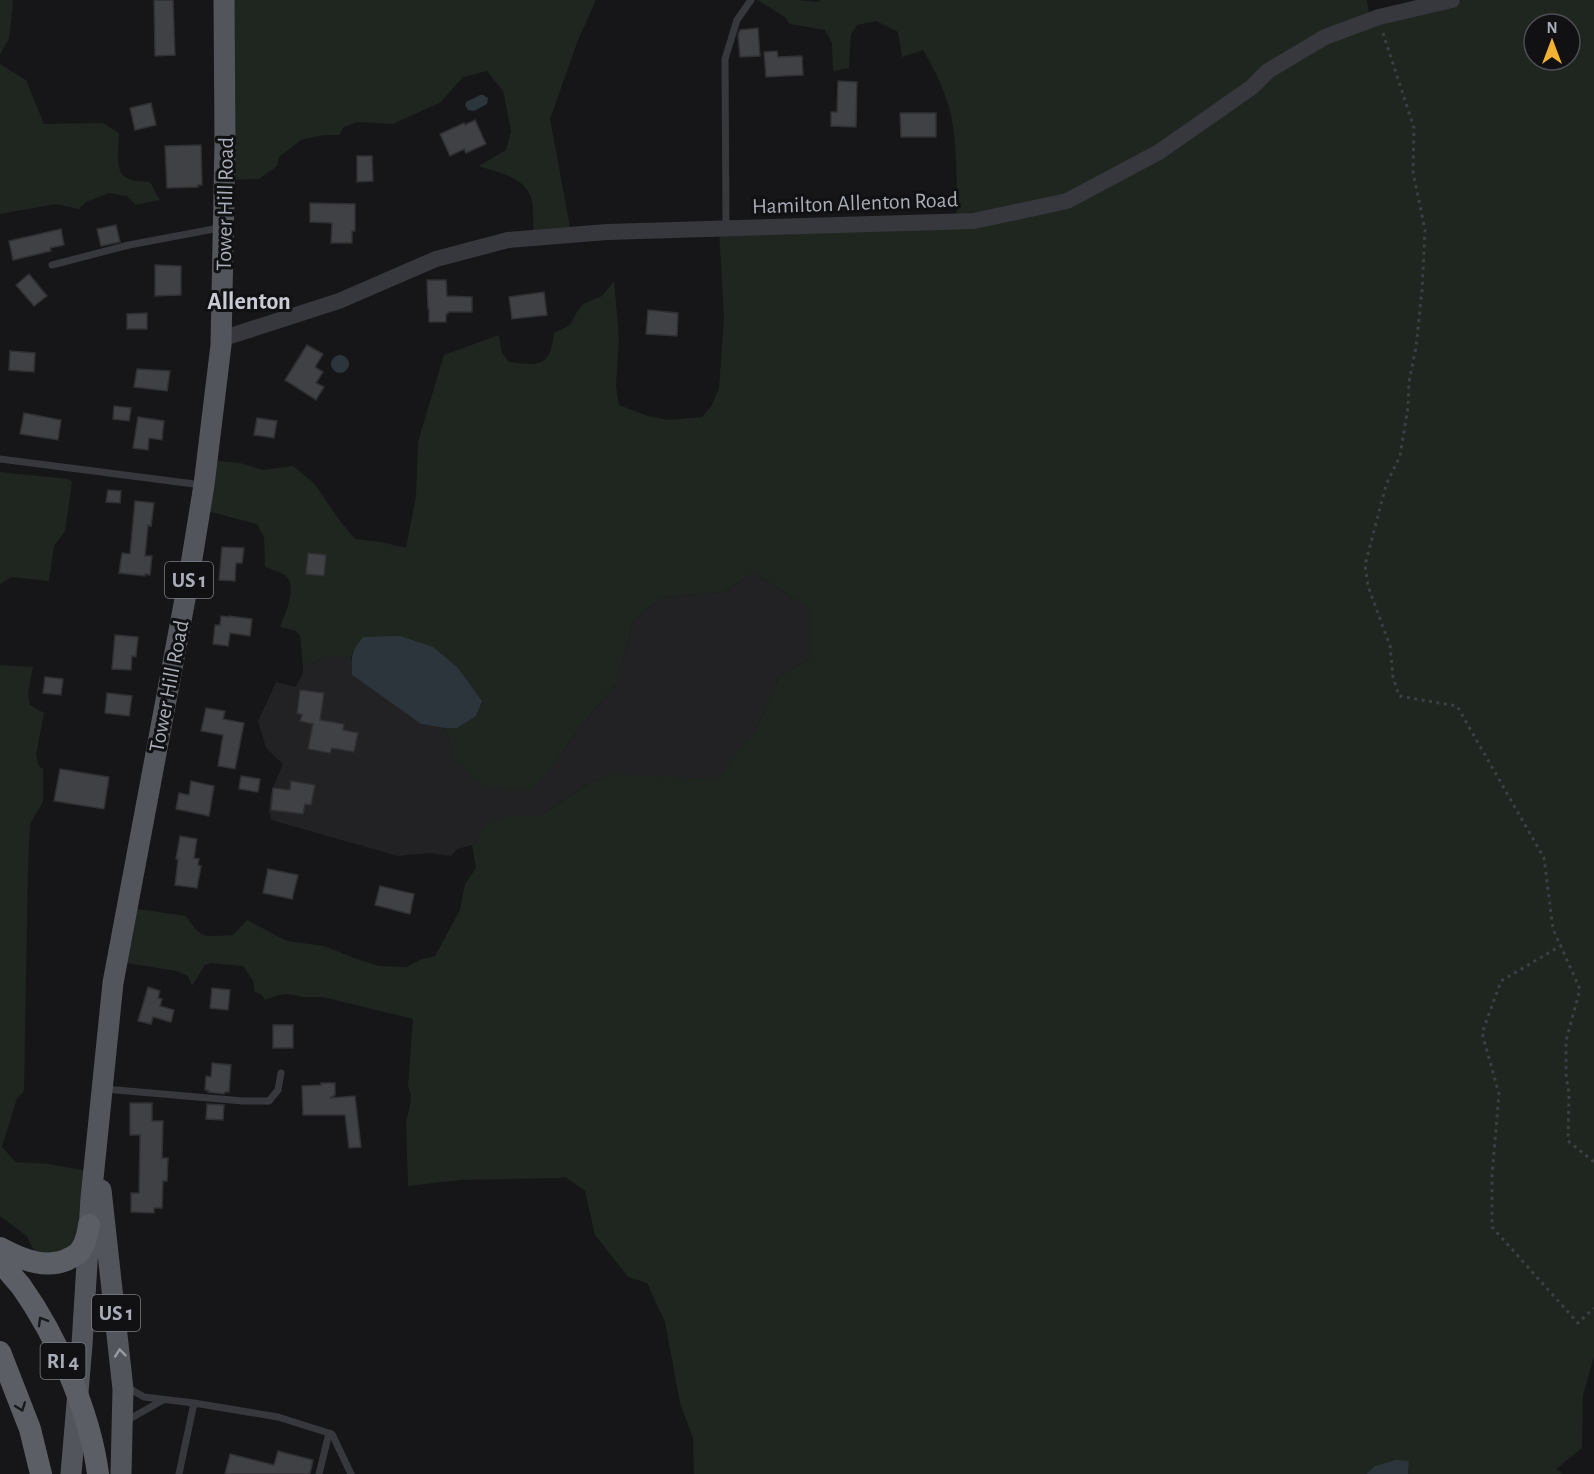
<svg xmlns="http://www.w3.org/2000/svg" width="1594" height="1474" viewBox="0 0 1594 1474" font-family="'Alegreya Sans',sans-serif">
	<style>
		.built { fill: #222225 }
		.green { fill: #1e261f; fill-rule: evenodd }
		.water { fill: #2c353c }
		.building { fill: #404145; stroke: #303034; stroke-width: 1.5 }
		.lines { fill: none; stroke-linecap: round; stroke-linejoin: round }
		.path { stroke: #3d3f44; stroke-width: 3; stroke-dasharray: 3 4.5; stroke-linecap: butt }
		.service { stroke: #37383d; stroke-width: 7 }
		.tertiary { stroke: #37383d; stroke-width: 16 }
		.primary { stroke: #53555c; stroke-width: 21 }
		.trunk { stroke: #5b5e65; stroke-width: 22 }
		.oneway { stroke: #18191b }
		.oneway2 { stroke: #979ba6 }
		.labels { text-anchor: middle; stroke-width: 6; stroke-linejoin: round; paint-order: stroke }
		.shield { fill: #111113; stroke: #7b7e86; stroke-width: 1.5 }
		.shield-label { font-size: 21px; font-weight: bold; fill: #a8adb8 }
		.street-label { font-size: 22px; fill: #a8adb8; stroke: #111113 }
		.neighbourhood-label { font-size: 24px; font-weight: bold; fill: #c9ccd4; stroke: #111113 }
	</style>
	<rect width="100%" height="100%" fill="#161618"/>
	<!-- built -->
	<path class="built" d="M754 573 810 608V659L780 676 756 729 717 780 612 774 588 784 539 817 479 835 478 840 472 845 457 849 451 856 430 853 398 856 271 820 269 811 271 792 283 764 266 748 258 721 276 682 295 687 303 674V667L324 657H351L352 675 421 724 444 728 451 743 547 773 578 729 616 684 633 621 662 597 723 592Z"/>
	<!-- green -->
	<path class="green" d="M0 0H12L13 4 9 38 0 55Z
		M223 0H596L578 40 550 119 571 232 533 235C533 224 534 212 532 201 527 177 499 173 479 166L506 150 511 131 503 91 487 71 463 77 441 102 393 124 357 122 344 127 339 135H324L301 140 279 157 277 166 259 179 227 180Z
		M757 0H798L817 2 821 0H1367L1371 26 1378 25 1462 0H1594V1356L1583 1396 1582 1448 1556 1469 1563 1474H1408L1409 1461 1375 1466 1366 1474H694L693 1438 680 1403 665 1322 647 1283 628 1277 595 1235 585 1191 565 1177 559 1178 461 1180 408 1186 406 1120C410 1109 413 1096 408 1086L413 1019 323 997H302C287 992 279 994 265 1000L261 994 255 992 253 981 243 966 211 963 205 965 192 986 188 976 176 971 121 962 131 908 186 916C202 941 205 936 233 935L247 920 287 941 324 946 354 958 379 966 406 967 422 959 435 956 460 910 465 884 476 868 472 845 478 840 479 835 485 825 511 815 539 817 588 784 612 774 717 779 756 729 780 676 810 659V608L754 573 723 592 662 597 633 621 616 684 578 729 547 773 531 791 480 786 451 758V743L444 728H457L353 651 351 657H324L303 667 300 636 296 631 280 627C285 613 300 583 283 574 278 571 271 569 265 567L264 537 257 524 199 509 206 460 240 463 263 470 293 466 314 483 340 521 355 539 381 542 406 548 416 496 418 442 444 355 499 335 502 353 509 362C540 366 550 367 554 333L570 325 577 312 583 304 602 296 614 281 619 338 616 387 619 405 648 416 668 420 702 417 711 407 719 388 724 317 719 230 957 219C956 185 958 149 951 115 946 94 935 69 923 50L902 57 898 32 876 21 857 25 851 35 849 68 833 71 832 43 825 30 790 24 785 17ZM1534 24H1570V60H1534Z
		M0 64 26 80 44 124 103 123 119 133C119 146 114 169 125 177 132 182 143 181 150 182L160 200 136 205 127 196 109 193 86 202 79 209 56 204 0 214Z
		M0 472 68 479 72 482 65 531 54 546 49 581 12 577 0 584Z
		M0 665 33 667 28 693 30 705 44 713 36 755 39 766 43 769V802L30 824 28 865 24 1089 23 1093 17 1098 2 1147 16 1162 49 1164 103 1174 93 1237 39 1261 27 1236 0 1216Z"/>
	<!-- water -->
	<path class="water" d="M480 95H483L488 98 487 104 474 111 468 110 465 105 466 102Z
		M331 364a9 9 0 1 1 18 0a9 9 0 1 1-18 0Z
		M400 636 433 647 458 668 482 701 476 716 457 728H444L421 724 352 675C351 654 351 653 363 637Z
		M1396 1460 1409 1461 1408 1474H1366L1375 1466Z"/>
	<!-- building -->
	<path class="building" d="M154 0H173L175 55 155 56Z
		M758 28 760 56 740 57 738 35 740 30Z
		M777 51 778 57 802 56 803 75 766 77 764 52Z
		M838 81 857 82 856 127 831 126V112H837Z
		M151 103 156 125 135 130 130 108Z
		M900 113H936V137H901Z
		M475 120 486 144 466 153 464 149 450 156 440 134 464 123 465 125Z
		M201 145 202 185H198V187L167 188 165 146Z
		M357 156H372L373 181 357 182Z
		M310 203 355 204V231H352V243H331L332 223 310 222Z
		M116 225 120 242 101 246 97 229Z
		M61 229 64 245 50 248 51 251 13 260 9 241Z
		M155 265 181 266V295L155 296Z
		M29 274 47 296 34 306 16 285Z
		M427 280H446L447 296 472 297V312H448V314H446V322H429V309H428Z
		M544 292 547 315 512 319 509 297Z
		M648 310 678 313 677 336 646 334Z
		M147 313V329H127V314Z
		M307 345 323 354 315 367 323 372 316 383 324 387 316 400 285 380Z
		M10 351 35 353 34 372 9 370Z
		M137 369 170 371 167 391 134 387Z
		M114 406 131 408 129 421 113 419Z
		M24 413 61 420 58 440 20 434Z
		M138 417 164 421 162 440 149 438 148 450 133 448Z
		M257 418 277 421 274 438 254 435Z
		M108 490 121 491 120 503 106 502Z
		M135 501 154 503 151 526 148 525 145 556H152L150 575 145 574V576L119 573 122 553 130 554Z
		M222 547 244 548 242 563H236L235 581 219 580Z
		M308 553 326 555 324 576 306 574Z
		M221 616 229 617V616L252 619 250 636 230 633 228 646 213 644 215 625H220Z
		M115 635 138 637 136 657 132 656 131 670 112 669Z
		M45 677 63 679 61 695 43 693Z
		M300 690 324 693 320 720 344 724 343 730 358 733 354 752 332 748 330 753 308 749 313 724 300 721 302 715 297 713Z
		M107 693 132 696 129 716 105 713Z
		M206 708 225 711 223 719 244 723 235 769 218 766 223 735 201 731Z
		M60 769 109 777 104 809 54 801Z
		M241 776 260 779 258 792 239 789Z
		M191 781 214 786 209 816 176 809 179 793 189 795Z
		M291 781 315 785 311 805 305 804 303 814 271 810 273 788 290 790Z
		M180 836 197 839 194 858 199 859 198 865 201 866 197 888 175 885 178 860 176 859Z
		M268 869 298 875 292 899 263 893Z
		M380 886 414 894 410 914 375 905Z
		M148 987 160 991 158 998 162 999 160 1006 174 1010 171 1022 153 1017 151 1024 138 1021Z
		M212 988 230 990 228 1010 210 1008Z
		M273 1025H293V1048H273Z
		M212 1063 231 1065 229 1092H225L224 1094 208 1092V1090H205L206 1076 211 1077Z
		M321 1083H335V1095L330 1098 355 1096 361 1147 349 1148 345 1115H303L302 1086 321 1085Z
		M130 1103H152V1121H163L162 1158H168L167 1181H163L162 1208H154V1213L131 1212V1193H139L140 1135H130Z
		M207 1104 224 1105 223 1120 206 1119Z
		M278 1451 313 1460 310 1474H225L230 1454 274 1465Z"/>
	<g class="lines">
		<!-- path -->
		<path class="path" d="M1383 33 1414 128 1413 172 1425 230 1422 290 1416 347 1409 382 1408 407 1400 456 1386 485 1365 565 1368 586 1390 646 1393 677 1399 696 1457 706 1544 858 1553 929 1580 989 1566 1041V1074L1569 1093 1568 1141 1594 1162
			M1562 945 1501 981 1482 1033 1499 1094 1492 1175V1227L1578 1323 1594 1308"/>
		<!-- service -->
		<path class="service" d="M726 229 725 59 737 20 751 0
			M52 265 129 245 219 228
			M0 459 202 485
			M105 1089 243 1101H269L278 1090 281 1073
			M127 1387 144 1397 194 1403 278 1417 332 1434 351 1474
			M126 1421 163 1400
			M179 1474 194 1403
			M319 1474 329 1433"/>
		<!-- tertiary -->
		<path class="tertiary" d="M221 339 339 301 436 259 508 240 607 232 974 221 1067 201 1159 152 1252 87 1268 71 1325 37 1379 17 1452 0"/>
		<!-- primary -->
		<path class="primary" d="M101 1190 123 1389 121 1474
			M71 1474 82 1345 91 1198 113 983 188 583 204 485 221 345 225 142 224 0"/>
		<!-- trunk -->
		<path class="trunk" d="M0 1248C22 1260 49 1271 72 1257 76 1255 80 1252 82 1248 86 1241 88 1233 89 1225
			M0 1261C7 1270 14 1278 21 1286 57 1337 90 1412 98 1474
			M0 1352 30 1429 41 1474"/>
	</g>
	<!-- one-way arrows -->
	<defs><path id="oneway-chevron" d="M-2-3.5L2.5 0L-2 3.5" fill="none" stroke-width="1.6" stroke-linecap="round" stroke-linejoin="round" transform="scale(1.5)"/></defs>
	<g class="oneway">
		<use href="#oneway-chevron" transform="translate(42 1321) rotate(-120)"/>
		<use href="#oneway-chevron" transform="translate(21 1407) rotate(70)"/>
	</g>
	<use class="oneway2" href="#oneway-chevron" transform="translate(120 1353) rotate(-96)"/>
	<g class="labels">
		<!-- shield labels -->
		<g class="shield">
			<rect x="165" y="562" width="48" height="36" rx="4.5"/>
			<rect x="92" y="1295" width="48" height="36" rx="4.5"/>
			<rect x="40.5" y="1343" width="45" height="36" rx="4.5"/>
		</g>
		<g class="shield-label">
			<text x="189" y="587">US 1</text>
			<text x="116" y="1320">US 1</text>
			<text x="63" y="1368">RI 4</text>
		</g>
		<!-- street labels -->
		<g class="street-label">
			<text transform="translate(855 202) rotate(-2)" y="8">Hamilton Allenton Road</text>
			<text transform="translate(224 204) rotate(-89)" y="8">Tower Hill Road</text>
			<text transform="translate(168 686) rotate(-79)" y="8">Tower Hill Road</text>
		</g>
		<!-- neighbourhood labels -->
		<g class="neighbourhood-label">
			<text x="249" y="309">Allenton</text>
		</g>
	</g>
	<!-- north arrow -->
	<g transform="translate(1552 42)"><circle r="28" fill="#111113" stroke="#4d4f55" stroke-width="1.5"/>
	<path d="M0-4.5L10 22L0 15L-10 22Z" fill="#f2b134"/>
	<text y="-9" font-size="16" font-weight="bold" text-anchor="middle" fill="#a8adb8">N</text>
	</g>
</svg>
